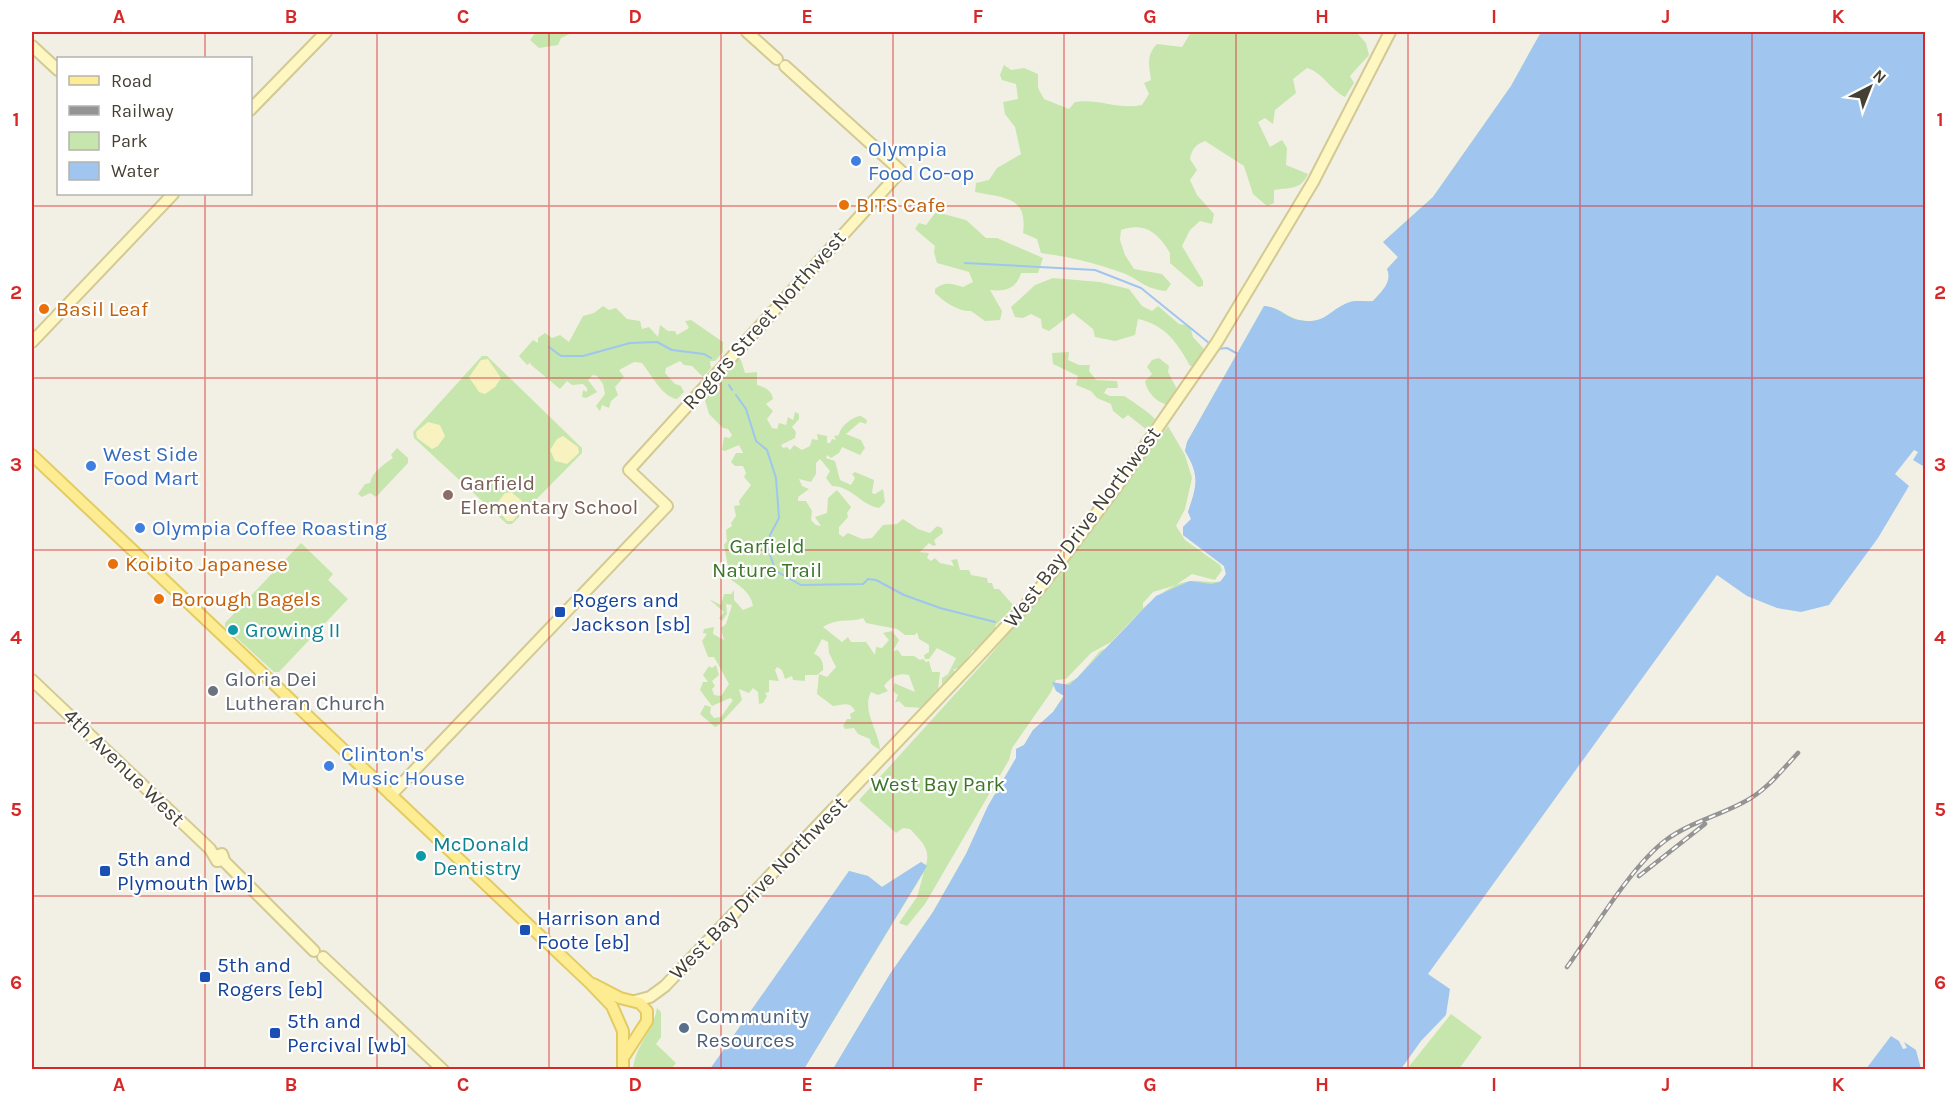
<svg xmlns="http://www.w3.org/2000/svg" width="1957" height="1101" viewBox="0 0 1957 1101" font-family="Karla,sans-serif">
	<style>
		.green { fill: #c6e6ad }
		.sand { fill: #f7f2bf }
		.water { fill: #a0c5ef }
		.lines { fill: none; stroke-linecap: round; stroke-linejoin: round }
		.stream { stroke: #a0c5ef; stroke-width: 2 }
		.secondary-casing { stroke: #d2c994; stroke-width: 14 }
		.primary-casing { stroke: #e2cb62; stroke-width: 14 }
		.secondary { stroke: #fef7c2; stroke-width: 10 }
		.primary { stroke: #fdec92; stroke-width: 10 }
		.rail-casing { stroke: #949494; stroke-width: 4.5 }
		.rail { stroke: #fff; stroke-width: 2; stroke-dasharray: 7; stroke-linecap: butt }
		.grid { fill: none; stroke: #d62828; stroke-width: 1.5; stroke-opacity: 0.55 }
		.shop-dot { fill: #3f7fe0; stroke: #fff; stroke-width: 2 }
		.food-dot { fill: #e8710a; stroke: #fff; stroke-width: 2 }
		.education-dot { fill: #8d6e63; stroke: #fff; stroke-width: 2 }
		.transit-dot { fill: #1a4fb4; stroke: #fff; stroke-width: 2 }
		.culture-dot { fill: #0f9aa8; stroke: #fff; stroke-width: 2 }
		.worship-dot { fill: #6b7280; stroke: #fff; stroke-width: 2 }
		.service-dot { fill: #5c6f8a; stroke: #fff; stroke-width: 2 }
		.labels { text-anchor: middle; stroke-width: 4.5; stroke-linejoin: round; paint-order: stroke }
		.shop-label { font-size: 21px; fill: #366cbe; stroke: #fff; text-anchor: start }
		.food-label { font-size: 21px; fill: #c56008; stroke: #fff; text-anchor: start }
		.street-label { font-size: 21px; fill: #444034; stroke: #fff }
		.education-label { font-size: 21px; fill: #785e54; stroke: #fff; text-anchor: start }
		.park-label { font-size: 21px; fill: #3c7528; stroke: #fff }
		.transit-label { font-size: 21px; fill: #164399; stroke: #fff; text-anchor: start }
		.culture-label { font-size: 21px; fill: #0d838f; stroke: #fff; text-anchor: start }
		.worship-label { font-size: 21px; fill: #5b616d; stroke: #fff; text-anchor: start }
		.service-label { font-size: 21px; fill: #4e5e75; stroke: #fff; text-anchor: start }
		.neatline { fill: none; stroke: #d62828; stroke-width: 2 }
		.grid-label { font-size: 20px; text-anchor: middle; font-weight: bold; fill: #d62828 }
	</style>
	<rect width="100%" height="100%" fill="#f2f0e4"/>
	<!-- green -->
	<path class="green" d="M536 32H574L561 38 558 45 539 48 530 40Z
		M1191 32H1356L1366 43 1369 55 1350 76 1354 83 1345 97C1330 89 1323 73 1307 68L1293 79 1296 93 1275 110 1273 124 1265 118 1258 122 1270 147 1282 140 1287 148 1286 165 1308 174C1300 191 1290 187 1274 190V203L1267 206 1253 194 1244 166 1205 141C1195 145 1192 149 1190 159L1197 170 1190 180 1197 195 1214 214 1212 224 1200 221 1190 230 1182 246 1203 281V286L1198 287 1170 263V253C1158 233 1145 222 1121 230L1120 240 1125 255 1134 269 1162 274 1171 284 1166 291C1142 288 1141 280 1123 273 1096 263 1069 257 1041 253L1037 239 1023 233C1028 196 1004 198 975 192L976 183 989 180 997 168 1021 154 1015 127 1005 114 1003 102 1018 99 1016 84 1002 80 1000 75 1004 65 1011 70 1024 68 1038 74V88L1044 99 1069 109 1075 102C1097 98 1119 110 1142 105L1149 94 1144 83 1151 80C1149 66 1146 55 1157 44L1182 47Z
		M1541 32 1258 572 833 1069 890 974 933 912 966 854 988 806 1016 758V749L1024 745 1033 730 1053 712 1064 695 1060 691 1064 685 1077 678 1100 651 1111 646 1138 614 1111 642 1091 653 1066 679 1056 680 1051 692 1012 748 1009 760 925 904 907 926 899 923 917 897 924 872 804 1069 710 1070 849 871 868 876 882 887 921 862 926 865C931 849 921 841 910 829L903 828 896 833 859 800 986 660 1046 589 1168 426 1185 455 1192 478 1185 509 1176 526 1185 540 1220 565 1222 570 1215 580 1192 574 1176 585 1153 592 1143 603V608C1157 597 1173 582 1192 581 1203 580 1210 584 1221 581L1226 574 1224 566 1183 535V527L1191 519 1188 512C1197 485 1200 476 1185 451L1187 442 1264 306C1285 308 1288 322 1312 321 1327 320 1333 310 1345 304 1355 299 1362 302 1373 301 1381 292 1393 282 1387 269L1398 257 1383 242 1433 197 1511 86Z
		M936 212 966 220 986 238H997L1043 258 1038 273H1021C1017 288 1005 292 990 290L1002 311 1000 320 985 321 971 311C959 312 944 302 935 293V289C946 281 952 284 963 287L973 282 969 272 937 263 934 252 935 246 915 229 919 223 926 225Z
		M1053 278 1100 282 1129 289 1142 306 1152 311 1158 306 1179 324 1190 326 1193 337 1204 349 1195 366H1190C1177 342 1165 325 1138 319L1135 335 1115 341 1095 337 1093 329 1073 313 1049 331 1042 328 1041 319 1031 314 1023 318 1015 317 1011 307 1035 285Z
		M603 306 609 310 616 308 627 319 640 321 642 329 649 327 658 337 660 325 668 331H675L677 335 689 328 685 321 691 320 723 342V352L715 361H710L711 368 703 377 692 366 684 365 680 361 666 368 665 373 675 384 681 386 684 392 677 399C662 397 651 374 642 363L634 362 619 370 624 377 615 387 618 395 611 401 609 408 602 405 600 411 596 406 605 394 603 384 597 376 593 375 588 380 597 392 586 398 582 397 583 390 587 392V388L583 384 572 385 567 381 560 389 530 364 531 362 527 365 519 356 533 340 538 343V338L545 333 552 338 560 335 569 342 583 316 594 313Z
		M1069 352 1068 360 1079 365H1090L1089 371 1096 380 1117 381 1118 388H1107L1104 393 1110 396H1124C1131 400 1151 414 1155 419L1147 430 1128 415 1123 419 1113 411 1111 404 1097 398 1091 391 1076 385 1078 376 1053 364 1052 353Z
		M482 356H487L582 448V453L512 524H507L414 438 413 432Z
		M735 358 741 360 745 373 757 372V385C765 387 772 391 773 399L766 404 773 411 767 419 772 428 777 429 779 423 786 425 788 417 793 420 795 412 799 414V419L792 427 796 432 795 438 781 445 783 448 787 447 790 450 794 445 802 450 810 446 812 439 818 440 817 434 827 436V443H830L832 439 836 440 834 436 839 435C840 426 854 416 861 416L867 420 866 424 860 422 846 434 861 440 865 448 860 455 842 447 839 453 831 458 827 455 826 458 835 461 840 480 851 485 855 478 852 474 855 472 874 480 872 493 875 494 883 489 885 502 879 508C876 507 873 507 870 505 859 500 848 486 832 486L826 478 830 471 820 459 816 463V474L811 482 799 479 802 486 809 489 798 497V501H806L812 511 811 520 816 525 821 526 815 517 827 513 828 498 837 490 851 507 847 513 848 517 839 527V534L843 537 848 533 862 539 872 538 883 525 897 524 903 519 918 529 930 533 937 526 942 528 943 533 934 540 936 545 933 546 929 543 920 552 929 553 927 558 931 561 935 558 940 563 954 566 951 560 957 559 960 570H969L971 575 987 578 988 583H992L994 589H999L1014 606 995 626 999 632 977 650H973L962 666 953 670 956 672 942 685V678L948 674 956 658 937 648 929 659H925L924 655 929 652V645L919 639 917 632 915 635H905L897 629 866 623 863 618C850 623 839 617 823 627L842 642 848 637 851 642H866L875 655 876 647 882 648 889 640 883 633 892 631 899 640 893 651 898 650 902 656H914L920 660 923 659 926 662 929 661 932 672H940L938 690 935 691 937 696 925 708 905 707 899 701 895 703 898 695 893 691 894 683 915 692 909 675C899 672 890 677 884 686L888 691 878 695 871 692C861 711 880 733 880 750L871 744 870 739 858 734 854 728 845 729 843 726 847 719H851L850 714 855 711C850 701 842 705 833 706L817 694 819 674 827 677 836 667 829 653 828 642 822 639 814 654C821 656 824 663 823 670L817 675H805V681L793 680 792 676 785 679 782 670 777 667 775 670 779 681 769 680V692L765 693 767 696 763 703 759 704 758 692 753 688 749 693 739 689 742 700 719 725 715 727 700 714 705 705 711 707 710 713 714 718 721 717 733 700 730 698 712 706 700 690 703 682H708L703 675 709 666 712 668 716 665 719 675 712 681 715 686 712 689 714 695 721 696 729 684 714 657H708L702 641 707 634 703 633 704 629 714 627 713 634 724 640 721 628 726 624 732 605 726 604 727 614 722 621 719 618 724 612 709 599 721 605 724 594H731L734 590V600L743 610 753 606C751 591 734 581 722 575V570L728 567 724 545 727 541 726 530 732 526 731 523 736 516 734 506 740 505 739 501 751 485 744 477 746 473 743 466H735L731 462 736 453H743L739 445 725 451 722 450 724 437 730 438 732 435 728 429 723 428 709 414 705 400V388Z
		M1159 358 1169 366 1168 372 1179 393 1170 405C1158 404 1147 393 1145 381L1152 374 1147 367 1152 360Z
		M397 448 408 458V463L376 497 370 493 362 497 358 494 365 484 370 483C372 472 384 464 393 458L391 455Z
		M301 543 333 574 328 580 348 599 279 672H274L225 627V623Z
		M657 1008 661 1012V1037L656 1044 676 1063 671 1069H633C636 1043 653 1033 657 1008Z
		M1451 1014 1482 1037 1459 1069H1407Z"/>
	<!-- sand -->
	<path class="sand" d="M488 359 501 378 495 387 485 394 479 392 469 377 481 360Z
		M428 422 440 425 445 436 438 446 432 449 417 438 416 432Z
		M563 436 578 447 579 453 567 464 555 461 550 450 557 439Z
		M511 492 521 500 524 506 513 521H507L497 509V503L505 493Z"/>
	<!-- water -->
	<path class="water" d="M1541 32H1925V453L1923 466 1913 460 1918 452 1914 450 1895 474 1909 486 1878 538 1829 605 1801 612 1777 608 1747 596 1717 575 1428 974 1450 989 1446 1015 1421 1041 1401 1069H833L890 974 933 912 966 854 988 806 1016 758V749L1024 745 1033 730 1053 712 1064 696 1056 691 1052 682 1069 685 1077 678 1156 596 1190 581 1211 584 1220 582 1226 574 1224 566 1183 535V527L1191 519 1188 512C1197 485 1200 476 1185 451L1187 442 1264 306C1284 308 1284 320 1307 321 1325 322 1331 310 1345 304 1355 299 1362 302 1373 301 1381 292 1393 282 1387 269L1398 257 1383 242 1433 197 1511 86Z
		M921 862 927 866 804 1069H710L849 871 868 876 882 887Z
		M1891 1036 1899 1041 1903 1049 1907 1048 1904 1042 1916 1050 1921 1069H1866Z"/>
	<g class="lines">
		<!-- stream -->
		<path class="stream" d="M965 263 1095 270 1141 288 1209 343
			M549 347 561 356H583L630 343 657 342 672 350 704 354 711 358
			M1217 349 1227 348 1238 354
			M729 385 732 390
			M736 395 746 409 756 441 767 450 776 478 779 518 770 535 767 547 776 571 801 585 863 584 868 579 876 580 904 595 940 608 995 622"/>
		<!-- secondary casing -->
		<g class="secondary-casing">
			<path id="secondary" d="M747 32 777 59
				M32 46 58 70
				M250 110 326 32
				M32 342 173 194
				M32 680 210 849 217 861 224 860 222 854 216 856
				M391 795 667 506 629 470 901 171 785 66
				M224 861 314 951
				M323 957 443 1070
				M635 1001 650 997 665 986 975 660 1033 597 1060 562 1120 482 1217 342 1313 182 1390 32"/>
		</g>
		<!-- primary casing -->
		<g class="primary-casing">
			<path id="primary" d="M32 455 590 983 612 1006 623 1031V1070
				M593 984 620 998 640 1003 647 1011V1021L625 1055"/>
		</g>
		<!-- secondary -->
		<use href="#secondary" class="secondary"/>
		<!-- primary -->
		<use href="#primary" class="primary"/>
		<!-- rail casing -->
		<g class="rail-casing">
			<path id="rail" d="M1639 876 1705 824
				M1567 967C1593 931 1632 865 1666 840 1689 823 1718 816 1744 802 1766 791 1781 771 1798 753"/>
		</g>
		<!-- rail -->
		<use href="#rail" class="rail"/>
	</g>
	<!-- grid -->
	<path class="grid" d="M205 32V58M377 32V1070M549 32V1070M721 32V1070M893 32V1070M1064 32V1070M1236 32V1070M1408 32V1070M1580 32V1070M1752 32V1070M205 194V1070M32 206H1926M32 378H1926M32 550H1926M32 723H1926M32 896H1926"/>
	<!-- markers -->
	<g class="shop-dot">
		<circle cx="856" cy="161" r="6"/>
		<circle cx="91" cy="466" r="6"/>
		<circle cx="140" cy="528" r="6"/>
		<circle cx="329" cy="766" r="6"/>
	</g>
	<g class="food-dot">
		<circle cx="844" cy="205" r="6"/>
		<circle cx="44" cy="309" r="6"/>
		<circle cx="113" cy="564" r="6"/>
		<circle cx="159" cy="599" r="6"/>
	</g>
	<circle class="education-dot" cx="448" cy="495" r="6"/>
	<g class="transit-dot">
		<rect x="554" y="606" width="12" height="12" rx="3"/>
		<rect x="99" y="865" width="12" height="12" rx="3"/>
		<rect x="519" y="924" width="12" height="12" rx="3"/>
		<rect x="199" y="971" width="12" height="12" rx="3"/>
		<rect x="269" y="1027" width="12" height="12" rx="3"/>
	</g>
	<g class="culture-dot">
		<circle cx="233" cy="630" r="6"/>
		<circle cx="421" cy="856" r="6"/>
	</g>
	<circle class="worship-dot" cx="213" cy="691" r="6"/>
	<circle class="service-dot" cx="684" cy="1028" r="6"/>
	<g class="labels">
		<!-- shop labels -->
		<g class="shop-label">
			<text x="868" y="156">Olympia<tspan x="868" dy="24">Food Co-op</tspan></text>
			<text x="103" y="461">West Side<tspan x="103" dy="24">Food Mart</tspan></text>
			<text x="152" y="535">Olympia Coffee Roasting</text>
			<text x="341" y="761">Clinton's<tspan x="341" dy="24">Music House</tspan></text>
		</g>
		<!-- food labels -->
		<g class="food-label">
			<text x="856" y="212">BITS Cafe</text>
			<text x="56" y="316">Basil Leaf</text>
			<text x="125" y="571">Koibito Japanese</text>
			<text x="171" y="606">Borough Bagels</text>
		</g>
		<!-- street labels -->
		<g class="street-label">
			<text transform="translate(764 320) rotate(-48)" y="7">Rogers Street Northwest</text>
			<text transform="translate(1082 527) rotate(-53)" y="7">West Bay Drive Northwest</text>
			<text transform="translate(124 767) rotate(44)" y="7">4th Avenue West</text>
			<text transform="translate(758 888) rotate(-46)" y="7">West Bay Drive Northwest</text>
		</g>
		<!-- education labels -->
		<g class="education-label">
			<text x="460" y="490">Garfield<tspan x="460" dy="24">Elementary School</tspan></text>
		</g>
		<!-- park labels -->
		<g class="park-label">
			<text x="767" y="553">Garfield<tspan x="767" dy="24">Nature Trail</tspan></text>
			<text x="938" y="791">West Bay Park</text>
		</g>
		<!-- transit labels -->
		<g class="transit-label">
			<text x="572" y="607">Rogers and<tspan x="572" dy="24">Jackson [sb]</tspan></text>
			<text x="117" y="866">5th and<tspan x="117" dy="24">Plymouth [wb]</tspan></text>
			<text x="537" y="925">Harrison and<tspan x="537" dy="24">Foote [eb]</tspan></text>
			<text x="217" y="972">5th and<tspan x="217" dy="24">Rogers [eb]</tspan></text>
			<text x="287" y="1028">5th and<tspan x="287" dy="24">Percival [wb]</tspan></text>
		</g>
		<!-- culture labels -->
		<g class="culture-label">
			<text x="245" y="637">Growing II</text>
			<text x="433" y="851">McDonald<tspan x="433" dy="24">Dentistry</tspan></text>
		</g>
		<!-- worship labels -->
		<g class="worship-label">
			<text x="225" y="686">Gloria Dei<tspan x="225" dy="24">Lutheran Church</tspan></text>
		</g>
		<!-- service labels -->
		<g class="service-label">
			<text x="696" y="1023">Community<tspan x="696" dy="24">Resources</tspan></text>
		</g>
	</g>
	<!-- border -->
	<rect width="1957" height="1101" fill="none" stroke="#ffffff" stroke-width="66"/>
	<!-- legend -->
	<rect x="57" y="57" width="195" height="138" fill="#ffffff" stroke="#b4b3ae" stroke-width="1.5"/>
	<rect x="69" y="76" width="30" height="9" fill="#fdec92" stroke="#b4b3ae" stroke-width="1.5"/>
	<text x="111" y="87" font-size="18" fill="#444034">Road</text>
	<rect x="69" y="106" width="30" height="9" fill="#949494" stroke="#b4b3ae" stroke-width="1.5"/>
	<text x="111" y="117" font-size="18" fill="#444034">Railway</text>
	<rect x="69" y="132" width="30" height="18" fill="#c6e6ad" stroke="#b4b3ae" stroke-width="1.5"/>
	<text x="111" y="147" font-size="18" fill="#444034">Park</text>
	<rect x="69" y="162" width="30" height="18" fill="#a0c5ef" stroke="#b4b3ae" stroke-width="1.5"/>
	<text x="111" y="177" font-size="18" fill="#444034">Water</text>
	<!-- north arrow -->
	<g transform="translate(1870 87) rotate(42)" stroke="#ffffff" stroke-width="4.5" paint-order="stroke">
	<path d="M0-4.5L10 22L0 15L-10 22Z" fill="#444034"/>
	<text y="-9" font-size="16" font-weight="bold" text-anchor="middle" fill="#444034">N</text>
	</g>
	<rect x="33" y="33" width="1891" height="1035" class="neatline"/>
	<g class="grid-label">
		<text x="119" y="23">A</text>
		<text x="291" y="23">B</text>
		<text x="463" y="23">C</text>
		<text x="635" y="23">D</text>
		<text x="807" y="23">E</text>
		<text x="978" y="23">F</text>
		<text x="1150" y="23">G</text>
		<text x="1322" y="23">H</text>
		<text x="1494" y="23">I</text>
		<text x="1666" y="23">J</text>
		<text x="1838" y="23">K</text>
		<text x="16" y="126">1</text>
		<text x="1940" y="126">1</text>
		<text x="16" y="299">2</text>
		<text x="1940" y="299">2</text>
		<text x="16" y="471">3</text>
		<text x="1940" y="471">3</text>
		<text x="16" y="644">4</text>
		<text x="1940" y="644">4</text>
		<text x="16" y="816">5</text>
		<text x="1940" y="816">5</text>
		<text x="16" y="989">6</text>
		<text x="1940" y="989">6</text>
		<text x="119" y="1091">A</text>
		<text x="291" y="1091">B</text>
		<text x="463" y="1091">C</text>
		<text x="635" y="1091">D</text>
		<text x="807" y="1091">E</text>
		<text x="978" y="1091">F</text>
		<text x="1150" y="1091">G</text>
		<text x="1322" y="1091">H</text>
		<text x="1494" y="1091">I</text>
		<text x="1666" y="1091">J</text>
		<text x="1838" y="1091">K</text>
	</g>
</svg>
